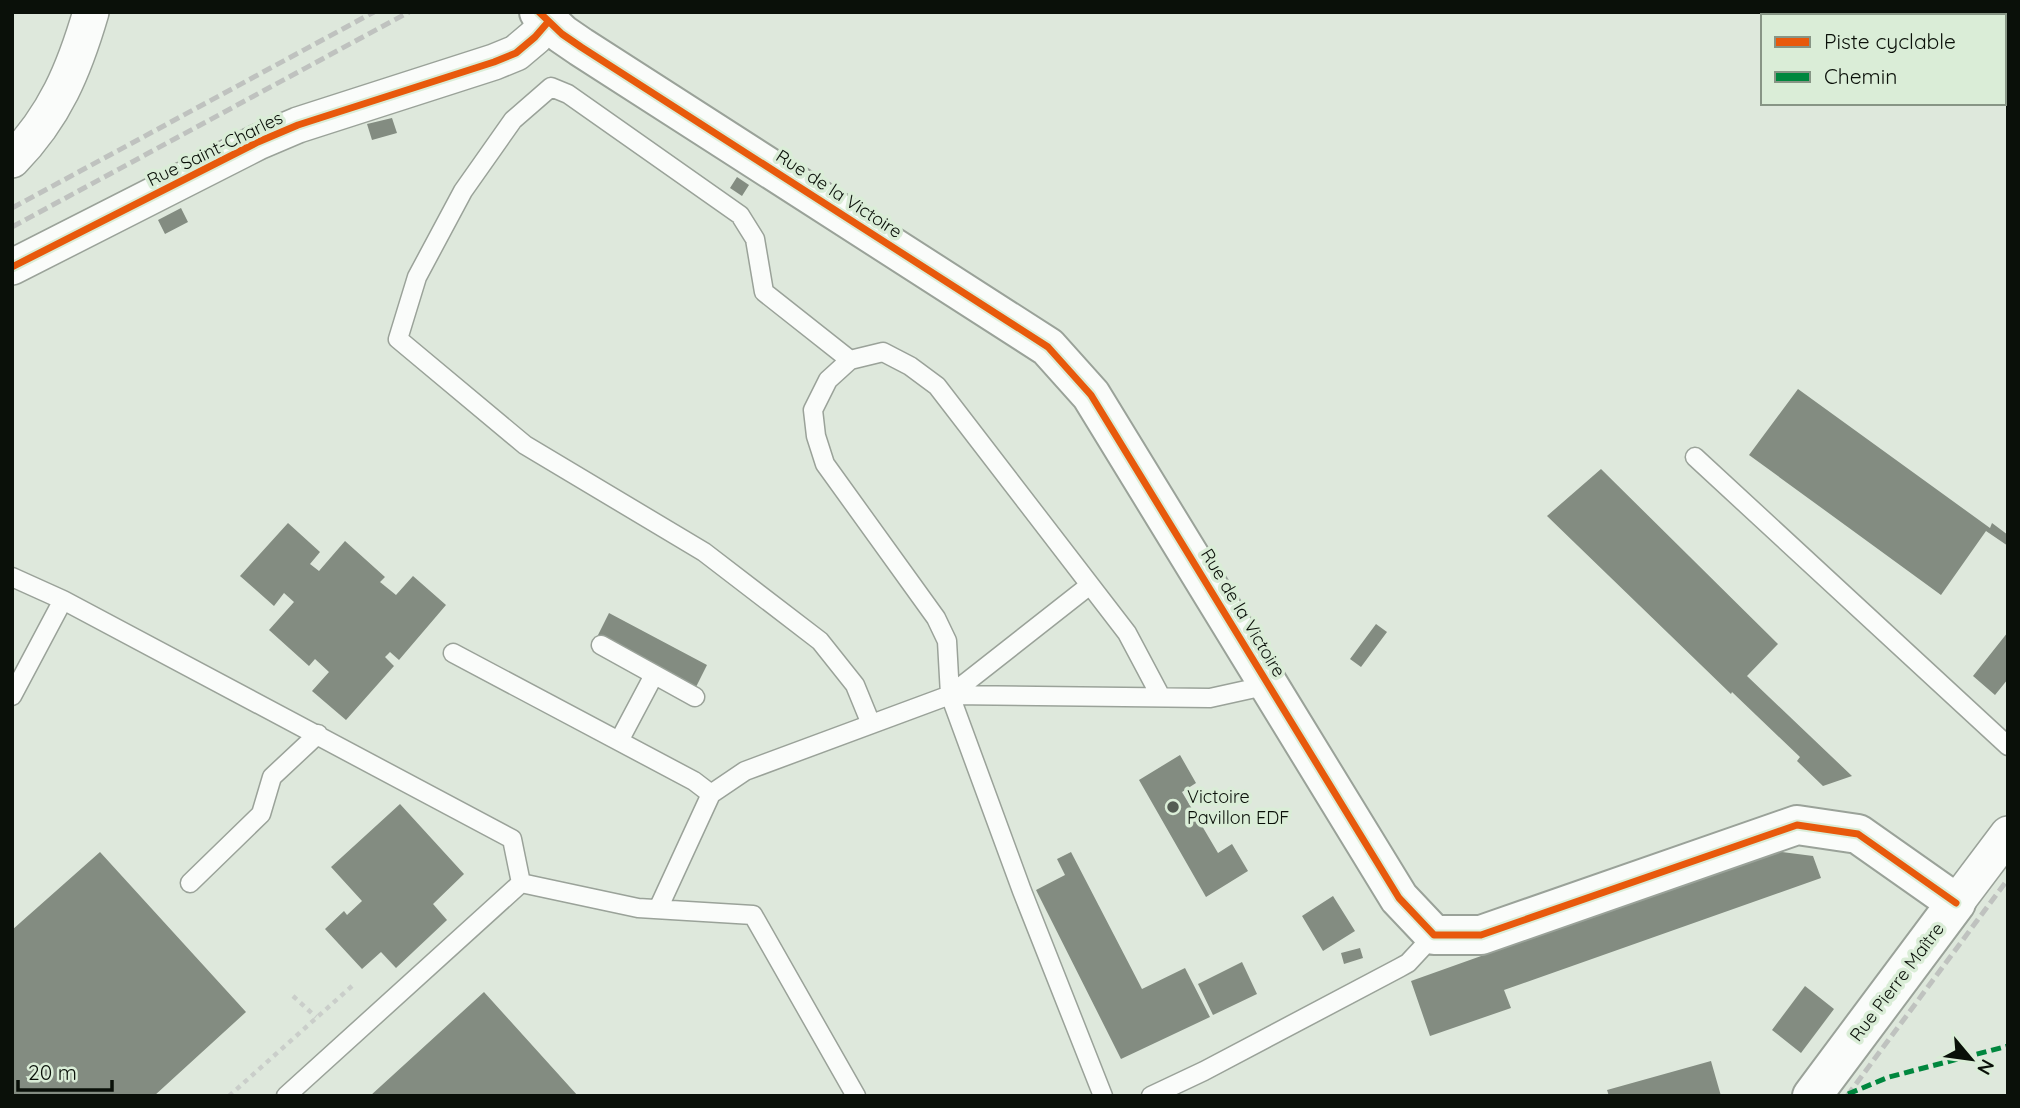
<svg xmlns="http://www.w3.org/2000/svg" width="2020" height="1108" viewBox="0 0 2020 1108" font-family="Quicksand,sans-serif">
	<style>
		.building { fill: #838c81 }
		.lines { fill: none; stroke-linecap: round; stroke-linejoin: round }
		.service-casing { stroke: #9aa299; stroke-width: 21 }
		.minor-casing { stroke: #9aa299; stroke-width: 38 }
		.tertiary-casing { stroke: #9aa299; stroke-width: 42 }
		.path { stroke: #caceca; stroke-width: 4.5; stroke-dasharray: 5 5; stroke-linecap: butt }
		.service { stroke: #fafcfa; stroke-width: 18 }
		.minor { stroke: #fafcfa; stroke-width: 35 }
		.tertiary { stroke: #fafcfa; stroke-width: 38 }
		.rail { stroke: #bfc2bf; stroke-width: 5; stroke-dasharray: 10 5; stroke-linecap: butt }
		.quiet { stroke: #00873e; stroke-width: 5; stroke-dasharray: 10 5; stroke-linecap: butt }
		.cycleway-casing { stroke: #daedd7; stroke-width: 11 }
		.cycleway { stroke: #e8590c; stroke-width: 7 }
		.poi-dot { fill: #545c53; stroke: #daedd7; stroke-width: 2.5 }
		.labels { text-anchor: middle; stroke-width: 7; stroke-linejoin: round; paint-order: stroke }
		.street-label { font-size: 18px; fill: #0a1009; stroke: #daedd7 }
		.poi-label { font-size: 18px; fill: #0a1009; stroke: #daedd7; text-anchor: start }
	</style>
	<rect width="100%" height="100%" fill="#dee8dc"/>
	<!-- building -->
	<path class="building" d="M392 118 397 133 372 140 367 124Z
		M737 177 749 185 742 196 730 188Z
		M181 208 188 222 165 234 158 220Z
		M1798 389 1990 528 1992 523 2008 535V546L1986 531 1941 595 1749 455Z
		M1601 469 1778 644 1747 676 1852 776 1823 786 1797 761 1800 757 1732 692 1731 694 1547 516Z
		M288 523 320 552 310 564 319 571 345 541 385 577 380 582 396 595 413 576 446 605 399 660 390 652 385 657 394 666 346 720 312 691 329 672 315 659 309 666 269 630 294 602 284 593 274 606 240 576Z
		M609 613 707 665 695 689 597 637Z
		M1376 624 1387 632 1361 667 1350 659Z
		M2008 632V679L1995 695 1973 676Z
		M1180 755 1196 783 1182 792 1218 853 1232 844 1248 871 1206 897 1139 780Z
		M400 804 464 874 433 904 447 920 396 968 381 952 362 969 325 929 344 911 347 915 362 901 331 867Z
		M1775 851 1813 856 1821 878 1504 990 1511 1008 1430 1036 1411 981Z
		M100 852 246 1012 154 1096H12V930Z
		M1071 852 1142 989 1185 968 1210 1017 1121 1059 1036 890 1065 875 1057 859Z
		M1333 896 1355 931 1323 951 1302 916Z
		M1360 948 1363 958 1344 964 1341 953Z
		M1242 962 1257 994 1213 1015 1198 984Z
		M1805 986 1834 1009 1801 1053 1772 1030Z
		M484 992 578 1096H370Z
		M1711 1061 1721 1096H1609L1607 1090Z"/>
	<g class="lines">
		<!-- service casing -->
		<g class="service-casing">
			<path id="service" d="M850 360 764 292 755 239 740 215 568 94 551 87 513 120 463 191 417 277 398 339 525 445 704 552 820 641 855 685 871 724
				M1695 457 2008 746
				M12 577 63 600 512 839 521 883 638 908 753 915 856 1096
				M601 645 695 697
				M453 653 694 781 711 794
				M950 695 947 641 936 618 825 464 816 436 813 410 828 380 850 360 883 352 910 366 937 386 1127 633 1161 697
				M950 695 1210 698 1269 685
				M950 695 1090 585
				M12 696 63 600
				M619 741 654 675
				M190 883 261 814 272 777 318 734
				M658 909 711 794 745 771 950 695 1022 891 1103 1096
				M286 1096 521 883
				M1151 1096 1204 1071 1399 968 1408 963 1434 935"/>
		</g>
		<!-- minor casing -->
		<g class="minor-casing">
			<path id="minor" d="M12 160C55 116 74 70 91 12
				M12 267 258 142 298 125 494 62 516 53 535 37 548 22
				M1956 903 2008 834"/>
		</g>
		<!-- tertiary casing -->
		<g class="tertiary-casing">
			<path id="tertiary" d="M539 12 562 34 581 47 1048 347 1091 395 1399 898 1434 935H1481L1797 825 1858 834 1956 903 1812 1096"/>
		</g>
		<!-- path -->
		<path class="path" d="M293 996 316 1017
			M229 1096 352 986"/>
		<!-- service -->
		<use href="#service" class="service"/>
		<!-- minor -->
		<use href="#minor" class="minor"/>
		<!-- tertiary -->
		<use href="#tertiary" class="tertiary"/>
		<!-- rail -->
		<path class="rail" d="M12 208 374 12
			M12 227 409 12
			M1847 1096 2008 879"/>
		<!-- quiet -->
		<path class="quiet" d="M1848 1094 1889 1077 2008 1046"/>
		<!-- cycleway casing -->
		<g class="cycleway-casing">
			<path id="cycleway" d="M539 12 562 34 581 47 1048 347 1091 395 1399 898 1434 935H1481L1797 825 1858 834 1956 903
				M12 267 258 142 298 125 494 62 516 53 535 37 548 22"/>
		</g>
		<!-- cycleway -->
		<use href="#cycleway" class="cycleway"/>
	</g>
	<!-- markers -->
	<circle class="poi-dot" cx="1173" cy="807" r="7"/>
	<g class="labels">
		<!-- street labels -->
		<g class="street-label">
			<text transform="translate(215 149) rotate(-26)" y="6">Rue Saint-Charles</text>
			<text transform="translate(839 194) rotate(33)" y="6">Rue de la Victoire</text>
			<text transform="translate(1243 613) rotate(59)" y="6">Rue de la Victoire</text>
			<text transform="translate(1897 982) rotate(-53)" y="6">Rue Pierre Maître</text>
		</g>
		<!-- poi labels -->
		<g class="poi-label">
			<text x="1187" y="803">Victoire<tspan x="1187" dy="21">Pavillon EDF</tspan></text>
		</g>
	</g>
	<!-- border -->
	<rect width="2020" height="1108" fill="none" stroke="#0a1009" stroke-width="28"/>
	<!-- legend -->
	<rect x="1761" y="14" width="245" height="91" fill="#daedd7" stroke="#879585" stroke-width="2"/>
	<rect x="1775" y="37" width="35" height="10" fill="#e8590c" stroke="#879585" stroke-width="2"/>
	<text x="1824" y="49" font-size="21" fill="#0a1009">Piste cyclable</text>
	<rect x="1775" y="72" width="35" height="10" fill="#00873e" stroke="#879585" stroke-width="2"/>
	<text x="1824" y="84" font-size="21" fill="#0a1009">Chemin</text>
	<!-- north arrow -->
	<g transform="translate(1971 1059) rotate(119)" stroke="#daedd7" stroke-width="5" paint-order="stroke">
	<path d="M0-5L12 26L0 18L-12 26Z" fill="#0a1009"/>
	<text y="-10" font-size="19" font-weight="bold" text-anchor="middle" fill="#0a1009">N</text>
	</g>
	<!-- scale -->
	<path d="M18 1080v10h94v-10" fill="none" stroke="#0a1009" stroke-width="3.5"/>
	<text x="28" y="1080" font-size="21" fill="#0a1009" stroke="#daedd7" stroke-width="5" paint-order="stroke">20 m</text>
</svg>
